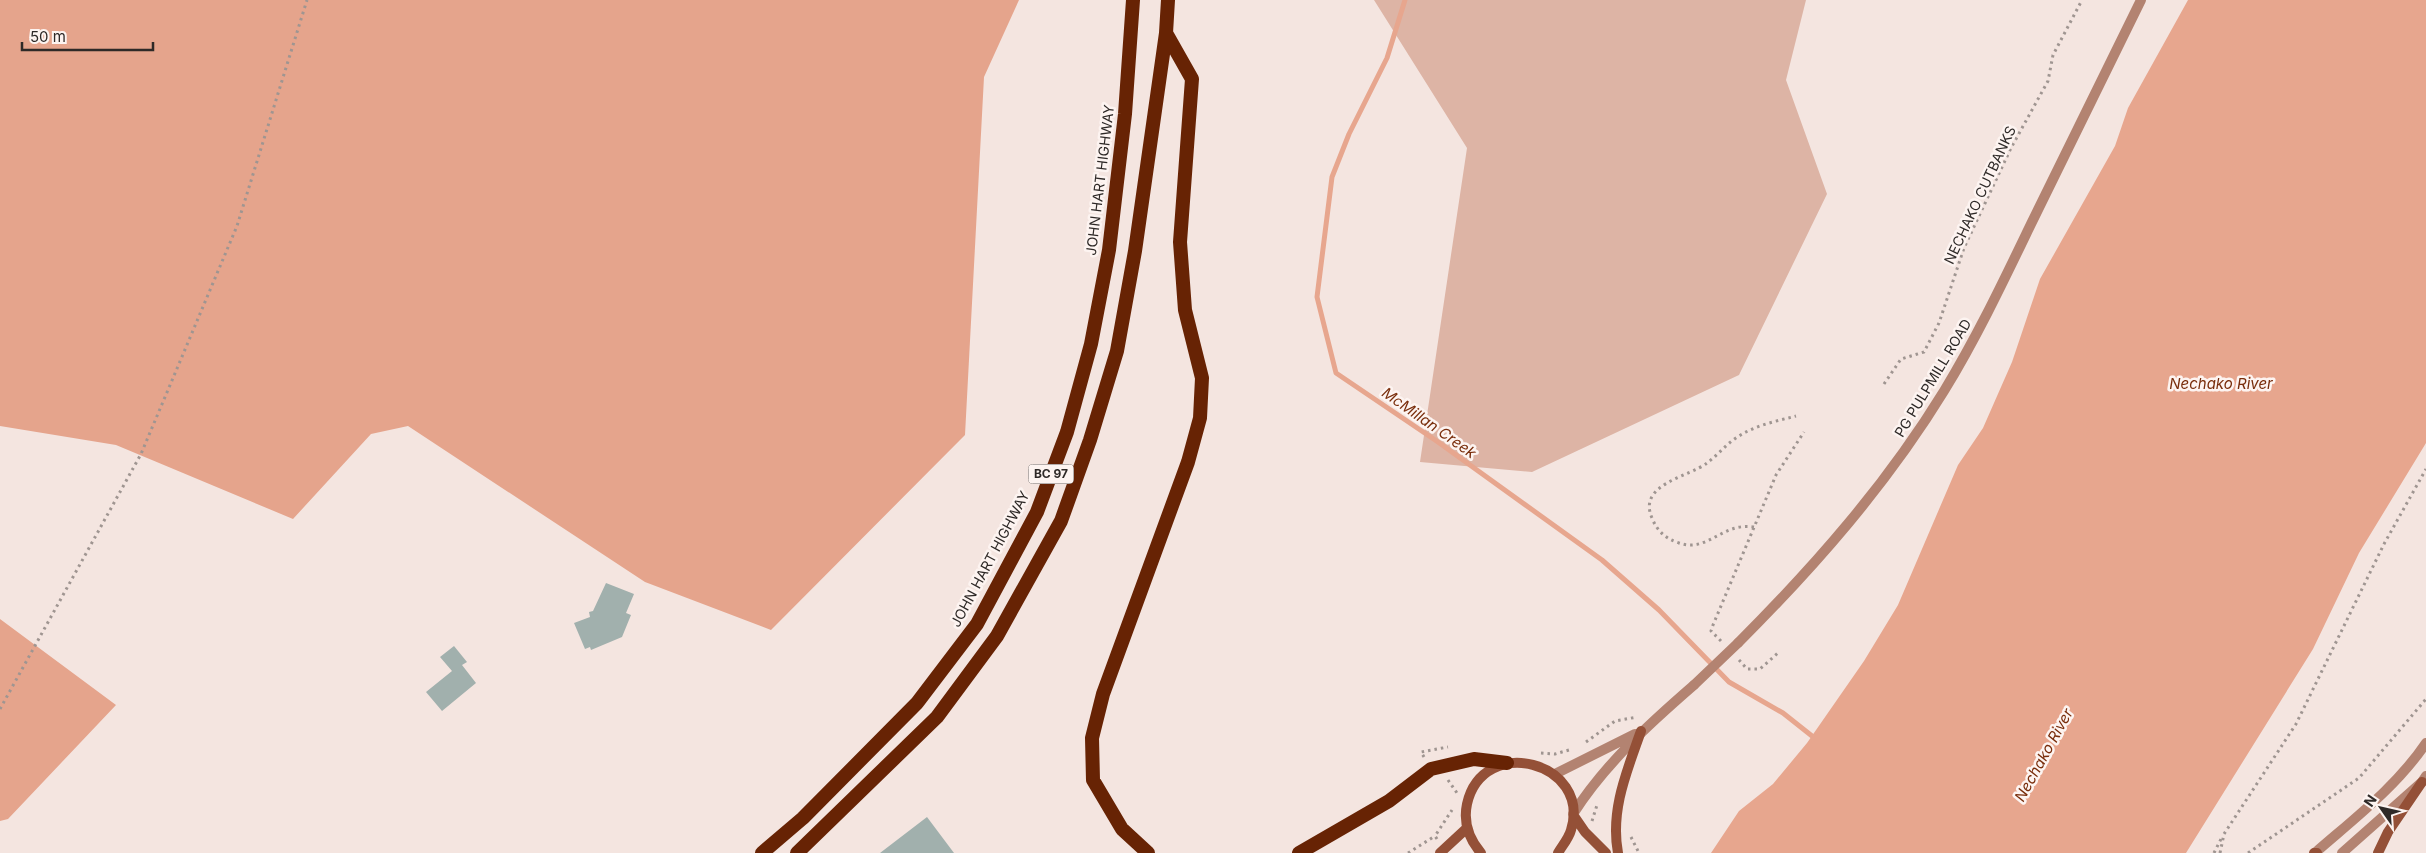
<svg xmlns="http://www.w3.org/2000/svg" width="2426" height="853" viewBox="0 0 2426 853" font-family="Inter,sans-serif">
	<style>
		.green { fill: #ddb4a5 }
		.forest { fill: #e5a48c }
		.water { fill: #e7a68e }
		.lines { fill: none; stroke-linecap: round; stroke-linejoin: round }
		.stream { stroke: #e7a68e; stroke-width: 5 }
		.building { fill: #a1b0ad }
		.path { stroke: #9f9591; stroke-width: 3; stroke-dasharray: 2.5 4; stroke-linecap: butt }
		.tertiary { stroke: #b38371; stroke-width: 10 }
		.secondary { stroke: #945037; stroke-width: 10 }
		.trunk { stroke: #672304; stroke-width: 14 }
		.tertiary-bridge { stroke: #b38371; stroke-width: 10 }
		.labels { text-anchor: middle; stroke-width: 5; stroke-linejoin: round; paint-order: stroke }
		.shield { fill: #fdf4f1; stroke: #6c6664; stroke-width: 1 }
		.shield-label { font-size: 12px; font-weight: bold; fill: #2e2927 }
		.street-label { font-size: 14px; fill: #2e2927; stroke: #fdf4f1 }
		.water-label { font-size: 15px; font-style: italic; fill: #792d0b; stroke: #fdf4f1 }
	</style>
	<rect width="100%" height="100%" fill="#f4e5e0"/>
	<!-- green -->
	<path class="green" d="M1374 0H1806L1786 80 1827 194 1739 375 1532 472 1420 462 1467 148Z"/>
	<!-- forest -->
	<path class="forest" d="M0 0H1019L984 77 965 435 771 630 645 582 408 426 371 434 293 519 116 445 0 426Z
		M0 619 116 705 8 819 0 821Z"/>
	<!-- water -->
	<path class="water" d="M2188 0H2426V443L2359 553 2313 649 2186 853H1711L1739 811 1773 784 1807 743 1864 661 1898 605 1958 465 1983 428 2012 362 2040 279 2115 146 2128 108Z"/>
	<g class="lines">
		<!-- stream -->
		<path class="stream" d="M1405 0 1387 58 1349 134 1332 177 1317 297 1336 373 1438 442 1602 560 1659 610 1729 682 1783 713 1812 736"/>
	</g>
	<!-- building -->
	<path class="building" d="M606 583 634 594 626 613 631 615 622 637 591 650 590 647 585 649 574 623 590 617 589 612 593 611Z
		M454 646 467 662 462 665 476 683 442 711 426 692 452 671 440 657Z
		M927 817 954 853H880Z"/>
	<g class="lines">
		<!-- path -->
		<path class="path" d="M1884 384 1901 359 1924 352 1939 323 1964 248 2011 148 2048 81 2053 55 2082 0
			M1754 527C1722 522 1708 553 1679 543 1666 539 1657 531 1652 518 1637 484 1689 477 1707 463 1718 455 1727 443 1739 436 1756 425 1777 421 1796 416
			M1721 641 1711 631 1713 625 1776 475 1804 432
			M1739 660 1747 669H1760L1779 652
			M0 709 141 454 237 226 307 0
			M1586 742 1615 721 1637 717
			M1541 753 1555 754 1569 750
			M1424 757 1421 752 1448 747
			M1448 780 1457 793
			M1592 821 1597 805
			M1631 837 1639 853
			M1437 839 1435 836 1452 810
			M1408 853 1435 836
			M2214 853 2221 839
			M2220 853 2224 834 2296 724 2384 544 2426 469
			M2248 853 2359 778 2426 699"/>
		<!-- tertiary -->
		<path class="tertiary" d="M1738 643C1815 566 1887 484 1944 391 1977 337 2004 280 2031 224 2068 149 2104 75 2141 0
			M1555 774 1635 734
			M1573 814C1605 764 1649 724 1694 685
			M2316 852C2355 818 2397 786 2426 743
			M2342 853 2422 782 2426 776"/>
		<!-- secondary -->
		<path class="secondary" d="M1574 816 1585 832 1606 853
			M1440 853 1467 828
			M1481 853C1469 839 1463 823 1467 804 1483 733 1592 762 1571 830 1569 838 1562 846 1558 853
			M1618 853C1610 810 1627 771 1641 731
			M2314 853H2317
			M2378 853 2388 832 2422 782"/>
		<!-- trunk -->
		<path class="trunk" d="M762 853 803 818 917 703 977 624 1037 512 1067 432 1091 344 1109 250 1125 114 1133 0
			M797 853 937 717 997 636 1061 521 1090 440 1117 351 1135 251 1166 33 1168 0
			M1148 853 1122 829 1093 780 1092 738 1103 694 1188 462 1200 418 1202 378 1185 310 1180 242 1192 79 1166 33
			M1299 853 1389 801 1431 769 1474 759 1507 763"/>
		<!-- tertiary-bridge -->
		<path class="tertiary-bridge" d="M1694 685 1738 643"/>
	</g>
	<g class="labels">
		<!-- shield labels -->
		<rect class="shield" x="1028.5" y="464.5" width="45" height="19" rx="4"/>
		<g class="shield-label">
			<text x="1051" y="478">BC 97</text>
		</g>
		<!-- street labels -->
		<g class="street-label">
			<text transform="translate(1100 180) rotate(-83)" y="5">JOHN HART HIGHWAY</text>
			<text transform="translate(1980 195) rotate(-65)" y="5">NECHAKO CUTBANKS</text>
			<text transform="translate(1933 378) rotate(-59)" y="5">PG PULPMILL ROAD</text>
			<text transform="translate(990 559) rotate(-62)" y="5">JOHN HART HIGHWAY</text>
		</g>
		<!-- water labels -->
		<g class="water-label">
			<text x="2221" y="389">Nechako River</text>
			<text transform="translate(1429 423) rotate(35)" y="5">McMillan Creek</text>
			<text transform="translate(2044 755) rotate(-61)" y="5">Nechako River</text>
		</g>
	</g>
	<!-- north arrow -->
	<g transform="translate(2381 808) rotate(304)" stroke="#fdf4f1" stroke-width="4" paint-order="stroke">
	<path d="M0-4L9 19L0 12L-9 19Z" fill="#2e2927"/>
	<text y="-8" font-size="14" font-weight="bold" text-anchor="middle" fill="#2e2927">N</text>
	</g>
	<!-- scale -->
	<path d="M22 42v8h131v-8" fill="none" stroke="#2e2927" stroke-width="2.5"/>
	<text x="30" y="42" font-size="15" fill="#2e2927" stroke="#fdf4f1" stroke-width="4" paint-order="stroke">50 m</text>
</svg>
